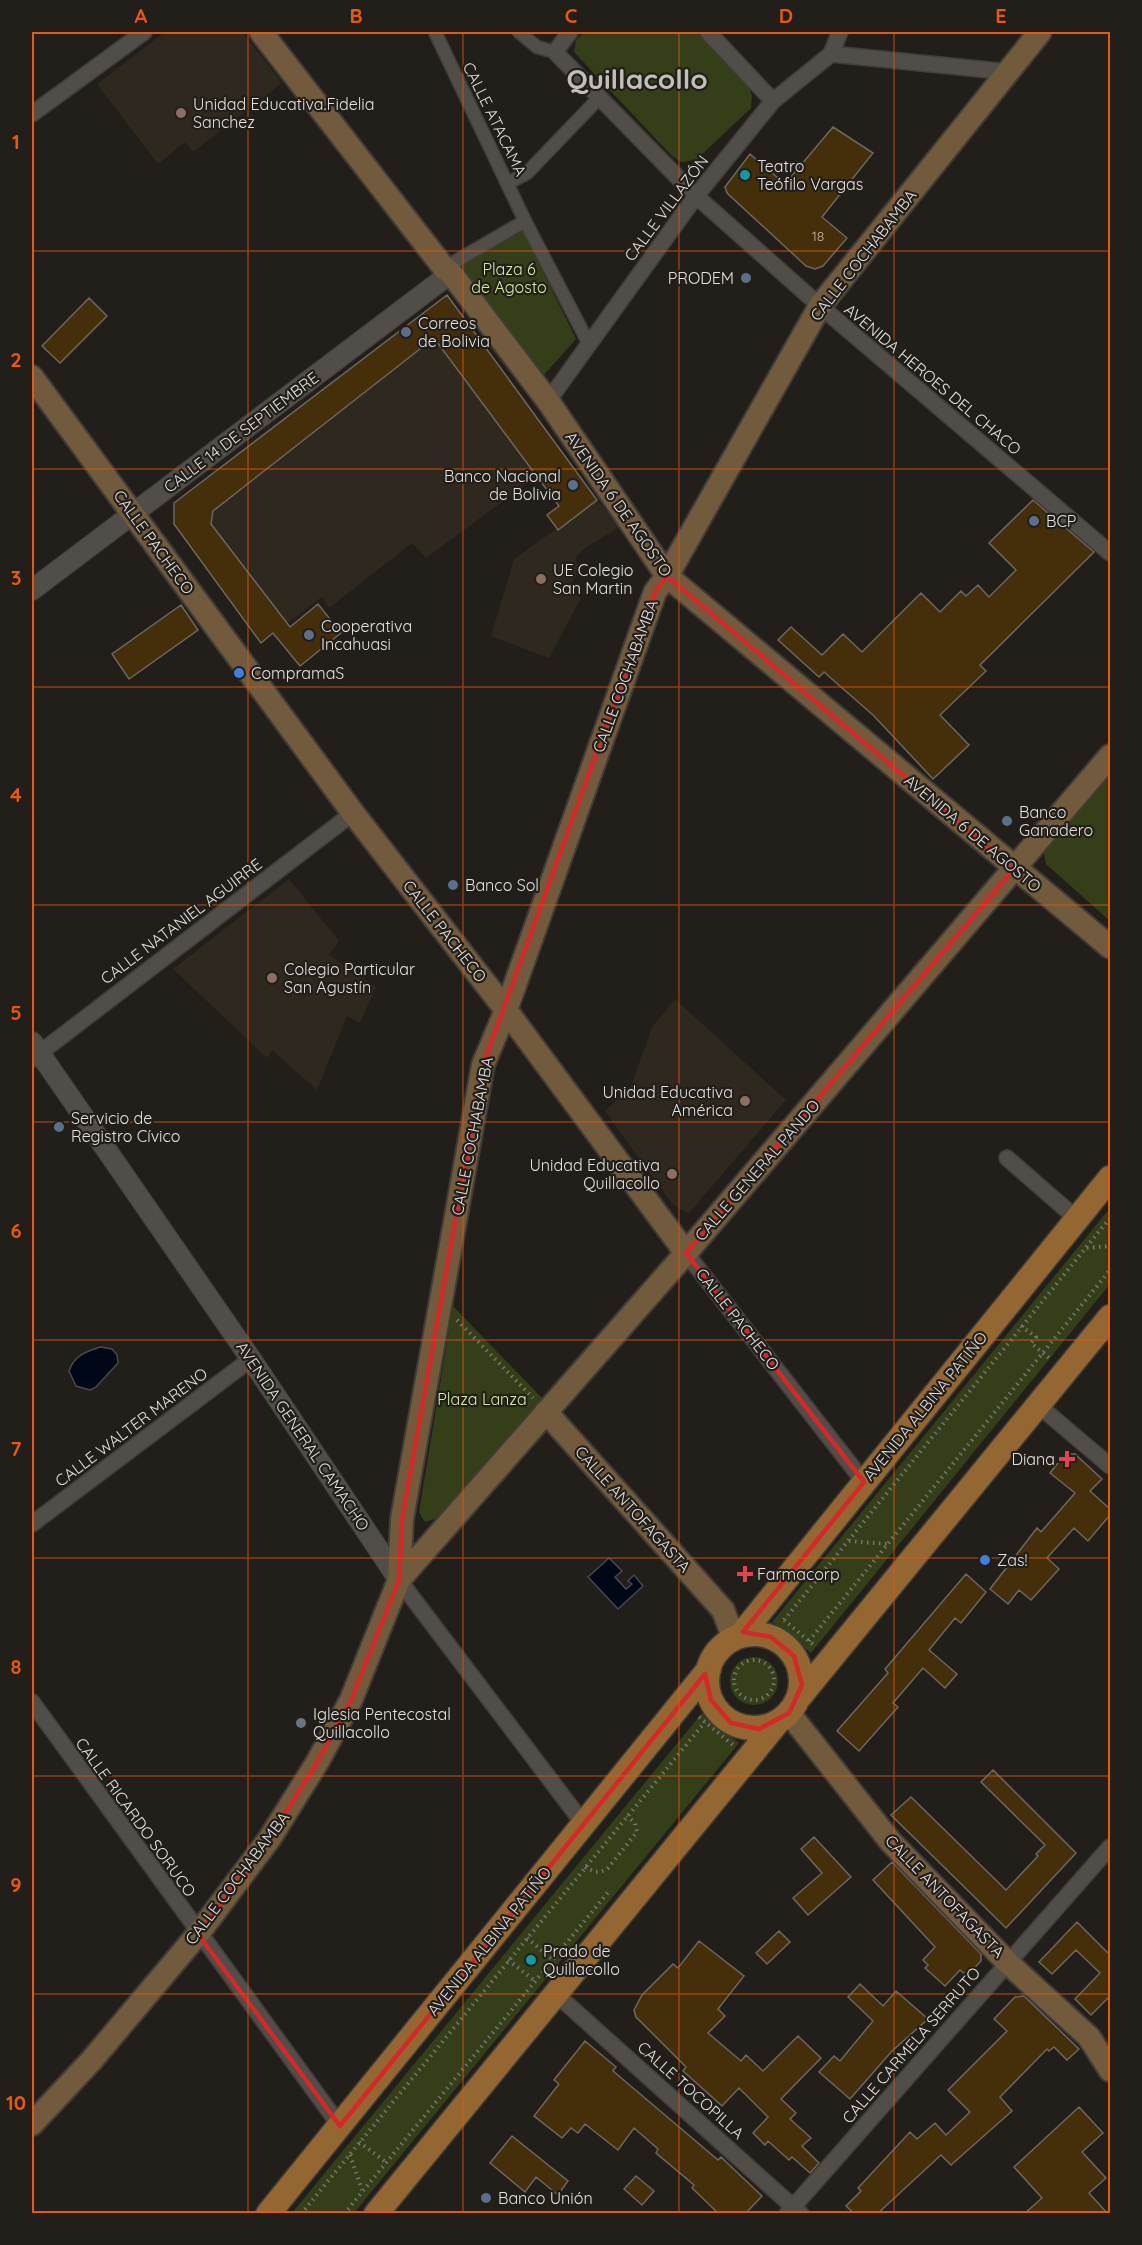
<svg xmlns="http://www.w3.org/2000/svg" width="1142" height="2245" viewBox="0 0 1142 2245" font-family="Quicksand,sans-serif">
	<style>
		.built { fill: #2f281e }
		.green { fill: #343f1a }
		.water { fill: #000817; stroke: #444952; stroke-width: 1.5 }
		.building { fill: #452f0b; stroke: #6b6761; stroke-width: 1.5 }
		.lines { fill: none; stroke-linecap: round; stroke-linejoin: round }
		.pedestrian-casing { stroke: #403d39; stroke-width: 15 }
		.minor-casing { stroke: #403d39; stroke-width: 18 }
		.tertiary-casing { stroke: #403d39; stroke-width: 22 }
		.secondary-casing { stroke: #403d39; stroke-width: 26 }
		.primary-casing { stroke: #403d39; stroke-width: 27 }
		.path { stroke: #787571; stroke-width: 4; stroke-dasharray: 1.5 4.5; stroke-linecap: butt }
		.pedestrian { stroke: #514d48; stroke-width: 12 }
		.minor { stroke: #514d48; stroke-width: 15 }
		.tertiary { stroke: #514d48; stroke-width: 20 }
		.secondary { stroke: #725a3d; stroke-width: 22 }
		.primary { stroke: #946732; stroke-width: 24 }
		.marked { fill: none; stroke: #d62828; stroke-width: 4.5; stroke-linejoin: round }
		.grid { fill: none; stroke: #e8590c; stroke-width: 1.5; stroke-opacity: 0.55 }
		.education-dot { fill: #8d6e63; stroke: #221f1a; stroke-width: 2 }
		.culture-dot { fill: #0f9aa8; stroke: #221f1a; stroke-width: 2 }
		.service-dot { fill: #5c6f8a; stroke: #221f1a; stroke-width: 2 }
		.shop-dot { fill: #3f7fe0; stroke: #221f1a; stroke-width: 2 }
		.health-dot { fill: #e0444e; stroke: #221f1a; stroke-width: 2 }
		.worship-dot { fill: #6b7280; stroke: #221f1a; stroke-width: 2 }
		.labels { text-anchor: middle; stroke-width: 4.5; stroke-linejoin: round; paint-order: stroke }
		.number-label { font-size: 14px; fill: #bcb4a8 }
		.poi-label { font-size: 16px; fill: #e3e0dd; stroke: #221f1a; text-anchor: start }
		.street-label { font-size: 16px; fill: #e3e0dd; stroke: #221f1a }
		.park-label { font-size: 16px; fill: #d3eda0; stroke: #221f1a }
		.town-label { font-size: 28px; font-weight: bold; fill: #c3beb8; stroke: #221f1a }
		.neatline { fill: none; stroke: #e8590c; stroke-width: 2 }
		.grid-label { font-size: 20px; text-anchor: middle; font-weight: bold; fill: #e8590c }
	</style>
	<rect width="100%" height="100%" fill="#221f1a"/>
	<!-- built -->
	<path class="built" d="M165 32H242L282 83 193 152 185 142 158 164 97 84Z
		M418 317 537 476 426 558 412 543 329 608 322 597 261 643 174 524V503Z
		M597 500 619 527 584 549 575 558 580 569 568 589 581 598 549 658 491 636 514 559Z
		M289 879 339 941 329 955 376 987 360 1023 347 1016 317 1090 272 1050 267 1058 173 969Z
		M675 999 786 1100 689 1213 673 1205 605 1111 631 1086 652 1027Z"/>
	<!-- green -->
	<path class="green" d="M584 32H697L749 86 752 96 751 108 696 160 681 162 672 156 574 52 576 40Z
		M521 227 576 339 543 376 458 264Z
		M1110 771V921L1046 864 1043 850Z
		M1110 1208V1284L811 1653 772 1622Z
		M453 1306 542 1398 438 1518 425 1522 419 1512Z
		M730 1681a24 24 0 1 1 48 0a24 24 0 1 1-48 0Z
		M702 1713 739 1743 354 2213H292Z"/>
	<!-- water -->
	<path class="water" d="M101 1347 112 1349 117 1355 118 1363 96 1387 90 1390 76 1386 69 1371C74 1356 86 1351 101 1347Z
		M609 1558 622 1571 615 1577 626 1589 632 1584 628 1581 634 1575 643 1586 618 1609 588 1577Z"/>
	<!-- building -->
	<path class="building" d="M833 127 873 153 822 217 847 238 823 266 815 269 806 266 727 193 725 187 750 154 785 184Z
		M447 295 597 500 558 530 547 515 559 506 434 338 213 511 211 524 290 627 318 604 341 633 300 666 273 633 261 643 174 524V503Z
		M89 298 107 316 60 363 42 346Z
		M1033 500 1094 552 980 665 986 671 940 715 969 745 933 779 874 716 824 672 819 677 778 640 791 627 822 655 843 634 862 652 921 593 940 612 961 591 966 596 978 585 989 597 1016 570 989 543Z
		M181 605 198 630 129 679 112 654Z
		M1065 1454H1075L1102 1479 1090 1491 1110 1509V1515L1088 1541 1074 1528 1047 1558 1059 1569 1031 1600 1019 1590 1008 1604 990 1589 1037 1528 1041 1532 1075 1493 1050 1473Z
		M966 1574 986 1592 961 1623 955 1618 929 1650 957 1674 945 1688 923 1668 893 1703 898 1707 859 1751 837 1731 888 1673 885 1669Z
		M993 1770 1076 1853 1006 1928 891 1815 911 1797 1006 1890 1038 1856 1036 1854 1045 1845 981 1782Z
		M814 1837 851 1877 808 1915 793 1898 822 1873 801 1849Z
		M892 1862 981 1954V1961L967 1976 960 1970 945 1986 925 1968 928 1965 923 1960 935 1947 873 1880Z
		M1077 1922 1110 1955V1996L1091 2015 1075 1999 1100 1973 1076 1950 1052 1974 1039 1962Z
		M779 1931 790 1942 767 1964 756 1953Z
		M699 1941 744 1976 718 2009 725 2016 708 2033 741 2061 746 2055 763 2071 798 2036 821 2058 781 2099 796 2113 790 2119 811 2138 802 2146 819 2163 810 2173 792 2157 789 2160 768 2141 765 2145 753 2133 768 2117 739 2088 722 2106 683 2071 686 2067 636 2017 634 2010 642 1995 673 1964 678 1968Z
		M860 1984 883 2006 896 1991 928 2019 892 2051 850 2099 819 2072 834 2056 840 2061 873 2021 848 1997Z
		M1024 1996 1079 2049 1067 2060 1054 2047 1049 2051 1047 2049 1000 2097 1012 2111 951 2165 941 2155 877 2214H855L846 2206 861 2191 858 2188 910 2132 917 2139 935 2123 946 2135 970 2112 948 2090 1007 2031 994 2019 1015 1997Z
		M585 2041 616 2067 613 2071 718 2160 721 2157 762 2196 745 2214H719L692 2188 694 2185 656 2153 658 2149 634 2128 618 2150 585 2124 578 2133 571 2128 562 2138 534 2116 559 2084 554 2080Z
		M1079 2107 1103 2133 1082 2152 1106 2178 1089 2193 1108 2214H1024L1042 2198 1014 2167Z
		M512 2136 568 2181 558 2195 536 2177 525 2192 490 2163Z
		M636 2176 654 2191 642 2205 624 2189Z"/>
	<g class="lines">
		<!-- pedestrian casing -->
		<g class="pedestrian-casing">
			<path id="pedestrian" d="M435 32 525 221 588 342
				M519 32 537 47 555 52
				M508 183 527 173 599 98
				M444 268 525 221"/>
		</g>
		<!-- minor casing -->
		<g class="minor-casing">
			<path id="minor" d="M570 32 555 52 696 196 820 306 1110 553
				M708 32 773 101
				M831 54 1009 72
				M32 114 144 32
				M548 401 696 196 773 101 831 54 840 32
				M32 1059 353 813
				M1007 1158 1077 1219
				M686 1253 864 1482
				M1038 1405 1110 1466
				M32 1524 251 1359
				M399 1580 583 1823
				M32 1702 340 2126
				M556 1994 801 2214
				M787 2214 1110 1847"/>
		</g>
		<!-- tertiary casing -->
		<g class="tertiary-casing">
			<path id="tertiary" d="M32 590 451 273
				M32 1042 251 1359 399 1580"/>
		</g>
		<!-- secondary casing -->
		<g class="secondary-casing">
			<path id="secondary" d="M261 32 444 268 451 273 548 401 667 576 1110 947
				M32 377 353 813 506 1010 686 1253
				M546 1412 723 1610 734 1639
				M399 1580 686 1253 1110 756
				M789 1713 890 1841 1008 1963 1089 2037 1110 2070
				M32 2124 91 2061 198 1934 270 1838 318 1761 351 1700 399 1580 402 1519 483 1065 506 1010 655 592 667 576 820 306 1040 32"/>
		</g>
		<!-- primary casing -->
		<g class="primary-casing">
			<path id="primary" d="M707 1681a47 47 0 1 1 94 0a47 47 0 1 1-94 0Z
				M741 1635 1110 1178
				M797 1700 1110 1317
				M268 2214 709 1669
				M376 2214 777 1723"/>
		</g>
		<!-- path -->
		<path class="path" d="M1087 1248 1110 1246
			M457 1320 533 1398
			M1021 1326 1036 1337 1031 1343 1049 1358
			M849 1541 887 1544
			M784 1620 1110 1218
			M784 1620 815 1646
			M809 1641 1110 1270
			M734 1680a20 20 0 1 1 40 0a20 20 0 1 1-40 0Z
			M699 1717 733 1745
			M585 1867C594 1872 599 1874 608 1868L637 1832 635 1823 627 1816
			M527 1938 553 1960
			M508 1960 535 1981
			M359 2142 387 2163
			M350 2155 362 2190
			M301 2214 705 1722
			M344 2214 610 1890"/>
		<!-- pedestrian -->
		<use href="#pedestrian" class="pedestrian"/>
		<!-- minor -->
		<use href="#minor" class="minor"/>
		<!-- tertiary -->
		<use href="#tertiary" class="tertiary"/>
		<!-- secondary -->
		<use href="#secondary" class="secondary"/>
		<!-- primary -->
		<use href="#primary" class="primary"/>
	</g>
	<!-- marked area -->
	<path class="marked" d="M667 576 1014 869 686 1253 864 1482 743 1632 771 1637 794 1656 802 1685 789 1713 759 1729 731 1723 711 1700 705 1674 340 2126 198 1934 270 1838 318 1761 351 1700 399 1580 402 1519 483 1065 655 592Z"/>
	<!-- grid -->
	<path class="grid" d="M248 32V2214M463 32V2214M679 32V2214M894 32V2214M32 251H1110M32 469H1110M32 687H1110M32 905H1110M32 1122H1110M32 1340H1110M32 1558H1110M32 1776H1110M32 1994H1110"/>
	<!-- markers -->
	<g class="education-dot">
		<circle cx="181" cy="113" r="6"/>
		<circle cx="541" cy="579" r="6"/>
		<circle cx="272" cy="978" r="6"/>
		<circle cx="745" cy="1101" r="6"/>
		<circle cx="672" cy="1174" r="6"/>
	</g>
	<g class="culture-dot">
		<circle cx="745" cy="175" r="6"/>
		<circle cx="531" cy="1960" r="6"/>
	</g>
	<g class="service-dot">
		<circle cx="746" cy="278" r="6"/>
		<circle cx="406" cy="332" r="6"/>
		<circle cx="573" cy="485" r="6"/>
		<circle cx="1034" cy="521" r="6"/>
		<circle cx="309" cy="635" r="6"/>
		<circle cx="1007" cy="821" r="6"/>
		<circle cx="453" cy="885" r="6"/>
		<circle cx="59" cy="1127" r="6"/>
		<circle cx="486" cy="2198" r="6"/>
	</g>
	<g class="shop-dot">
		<circle cx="239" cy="673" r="6"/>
		<circle cx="985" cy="1560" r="6"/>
	</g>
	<g class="health-dot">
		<path d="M1064 1450h6v6h6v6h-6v6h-6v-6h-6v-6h6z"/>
		<path d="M742 1565h6v6h6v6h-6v6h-6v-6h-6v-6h6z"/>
	</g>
	<circle class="worship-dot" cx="301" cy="1723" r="6"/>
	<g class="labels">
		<!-- number labels -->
		<g class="number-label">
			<text x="818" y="241">18</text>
		</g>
		<!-- poi labels -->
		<g class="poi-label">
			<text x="193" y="110">Unidad Educativa.Fidelia<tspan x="193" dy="18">Sanchez</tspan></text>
			<text x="757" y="172">Teatro<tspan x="757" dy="18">Teófilo Vargas</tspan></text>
			<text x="734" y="284" text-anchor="end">PRODEM</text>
			<text x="418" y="329">Correos<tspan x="418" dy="18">de Bolivia</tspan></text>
			<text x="561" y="482" text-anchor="end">Banco Nacional<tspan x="561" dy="18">de Bolivia</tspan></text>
			<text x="1046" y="527">BCP</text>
			<text x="553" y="576">UE Colegio<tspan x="553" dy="18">San Martin</tspan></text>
			<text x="321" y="632">Cooperativa<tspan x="321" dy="18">Incahuasi</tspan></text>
			<text x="251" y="679">CompramaS</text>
			<text x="1019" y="818">Banco<tspan x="1019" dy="18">Ganadero</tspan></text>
			<text x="465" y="891">Banco Sol</text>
			<text x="284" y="975">Colegio Particular<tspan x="284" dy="18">San Agustín</tspan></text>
			<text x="733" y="1098" text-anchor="end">Unidad Educativa<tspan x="733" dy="18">América</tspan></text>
			<text x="71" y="1124">Servicio de<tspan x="71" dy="18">Registro Cívico</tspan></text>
			<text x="660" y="1171" text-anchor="end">Unidad Educativa<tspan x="660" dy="18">Quillacollo</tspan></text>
			<text x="1055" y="1465" text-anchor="end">Diana</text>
			<text x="997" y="1566">Zas!</text>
			<text x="757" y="1580">Farmacorp</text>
			<text x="313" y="1720">Iglesia Pentecostal<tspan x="313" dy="18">Quillacollo</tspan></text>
			<text x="543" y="1957">Prado de<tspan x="543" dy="18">Quillacollo</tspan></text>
			<text x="498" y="2204">Banco Unión</text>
		</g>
		<!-- street labels -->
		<g class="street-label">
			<text transform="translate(495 119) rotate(64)" y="6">CALLE ATACAMA</text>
			<text transform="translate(666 208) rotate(-53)" y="6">CALLE VILLAZÓN</text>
			<text transform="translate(863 255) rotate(-52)" y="6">CALLE COCHABAMBA</text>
			<text transform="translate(933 379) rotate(40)" y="6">AVENIDA HEROES DEL CHACO</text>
			<text transform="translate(241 432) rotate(-37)" y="6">CALLE 14 DE SEPTIEMBRE</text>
			<text transform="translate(619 504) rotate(55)" y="6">AVENIDA 6 DE AGOSTO</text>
			<text transform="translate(154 542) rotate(54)" y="6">CALLE PACHECO</text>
			<text transform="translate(625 676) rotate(-70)" y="6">CALLE COCHABAMBA</text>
			<text transform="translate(973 833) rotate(40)" y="6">AVENIDA 6 DE AGOSTO</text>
			<text transform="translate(181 921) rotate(-37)" y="6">CALLE NATANIEL AGUIRRE</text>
			<text transform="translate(445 931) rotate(52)" y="6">CALLE PACHECO</text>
			<text transform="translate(472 1136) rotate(-79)" y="6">CALLE COCHABAMBA</text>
			<text transform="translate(757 1170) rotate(-49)" y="6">CALLE GENERAL PANDO</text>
			<text transform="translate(738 1319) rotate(52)" y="6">CALLE PACHECO</text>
			<text transform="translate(925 1406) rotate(-51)" y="6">AVENIDA ALBINA PATIÑO</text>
			<text transform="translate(131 1427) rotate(-37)" y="6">CALLE WALTER MARENO</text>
			<text transform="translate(303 1436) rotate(56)" y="6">AVENIDA GENERAL CAMACHO</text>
			<text transform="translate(633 1509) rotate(48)" y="6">CALLE ANTOFAGASTA</text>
			<text transform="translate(136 1817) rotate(54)" y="6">CALLE RICARDO SORUCO</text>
			<text transform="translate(237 1878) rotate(-53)" y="6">CALLE COCHABAMBA</text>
			<text transform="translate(945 1896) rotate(46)" y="6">CALLE ANTOFAGASTA</text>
			<text transform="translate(489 1941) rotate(-51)" y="6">AVENIDA ALBINA PATIÑO</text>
			<text transform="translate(911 2045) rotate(-49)" y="6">CALLE CARMELA SERRUTO</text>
			<text transform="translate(691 2090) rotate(42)" y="6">CALLE TOCOPILLA</text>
		</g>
		<!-- park labels -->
		<g class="park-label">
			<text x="509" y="275">Plaza 6<tspan x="509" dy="18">de Agosto</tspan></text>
			<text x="482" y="1405">Plaza Lanza</text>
		</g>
		<!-- town labels -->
		<g class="town-label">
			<text x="637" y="89">Quillacollo</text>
		</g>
	</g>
	<!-- border -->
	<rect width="1142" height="2245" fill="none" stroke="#221f1a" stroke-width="66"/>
	<rect x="33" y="33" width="1076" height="2179" class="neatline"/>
	<g class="grid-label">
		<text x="141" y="23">A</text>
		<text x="356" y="23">B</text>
		<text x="571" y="23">C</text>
		<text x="786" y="23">D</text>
		<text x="1001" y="23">E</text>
		<text x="16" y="149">1</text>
		<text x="16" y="367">2</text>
		<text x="16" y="585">3</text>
		<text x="16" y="802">4</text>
		<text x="16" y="1020">5</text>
		<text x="16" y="1238">6</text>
		<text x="16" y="1456">7</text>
		<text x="16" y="1674">8</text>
		<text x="16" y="1892">9</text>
		<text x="16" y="2110">10</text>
	</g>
</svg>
